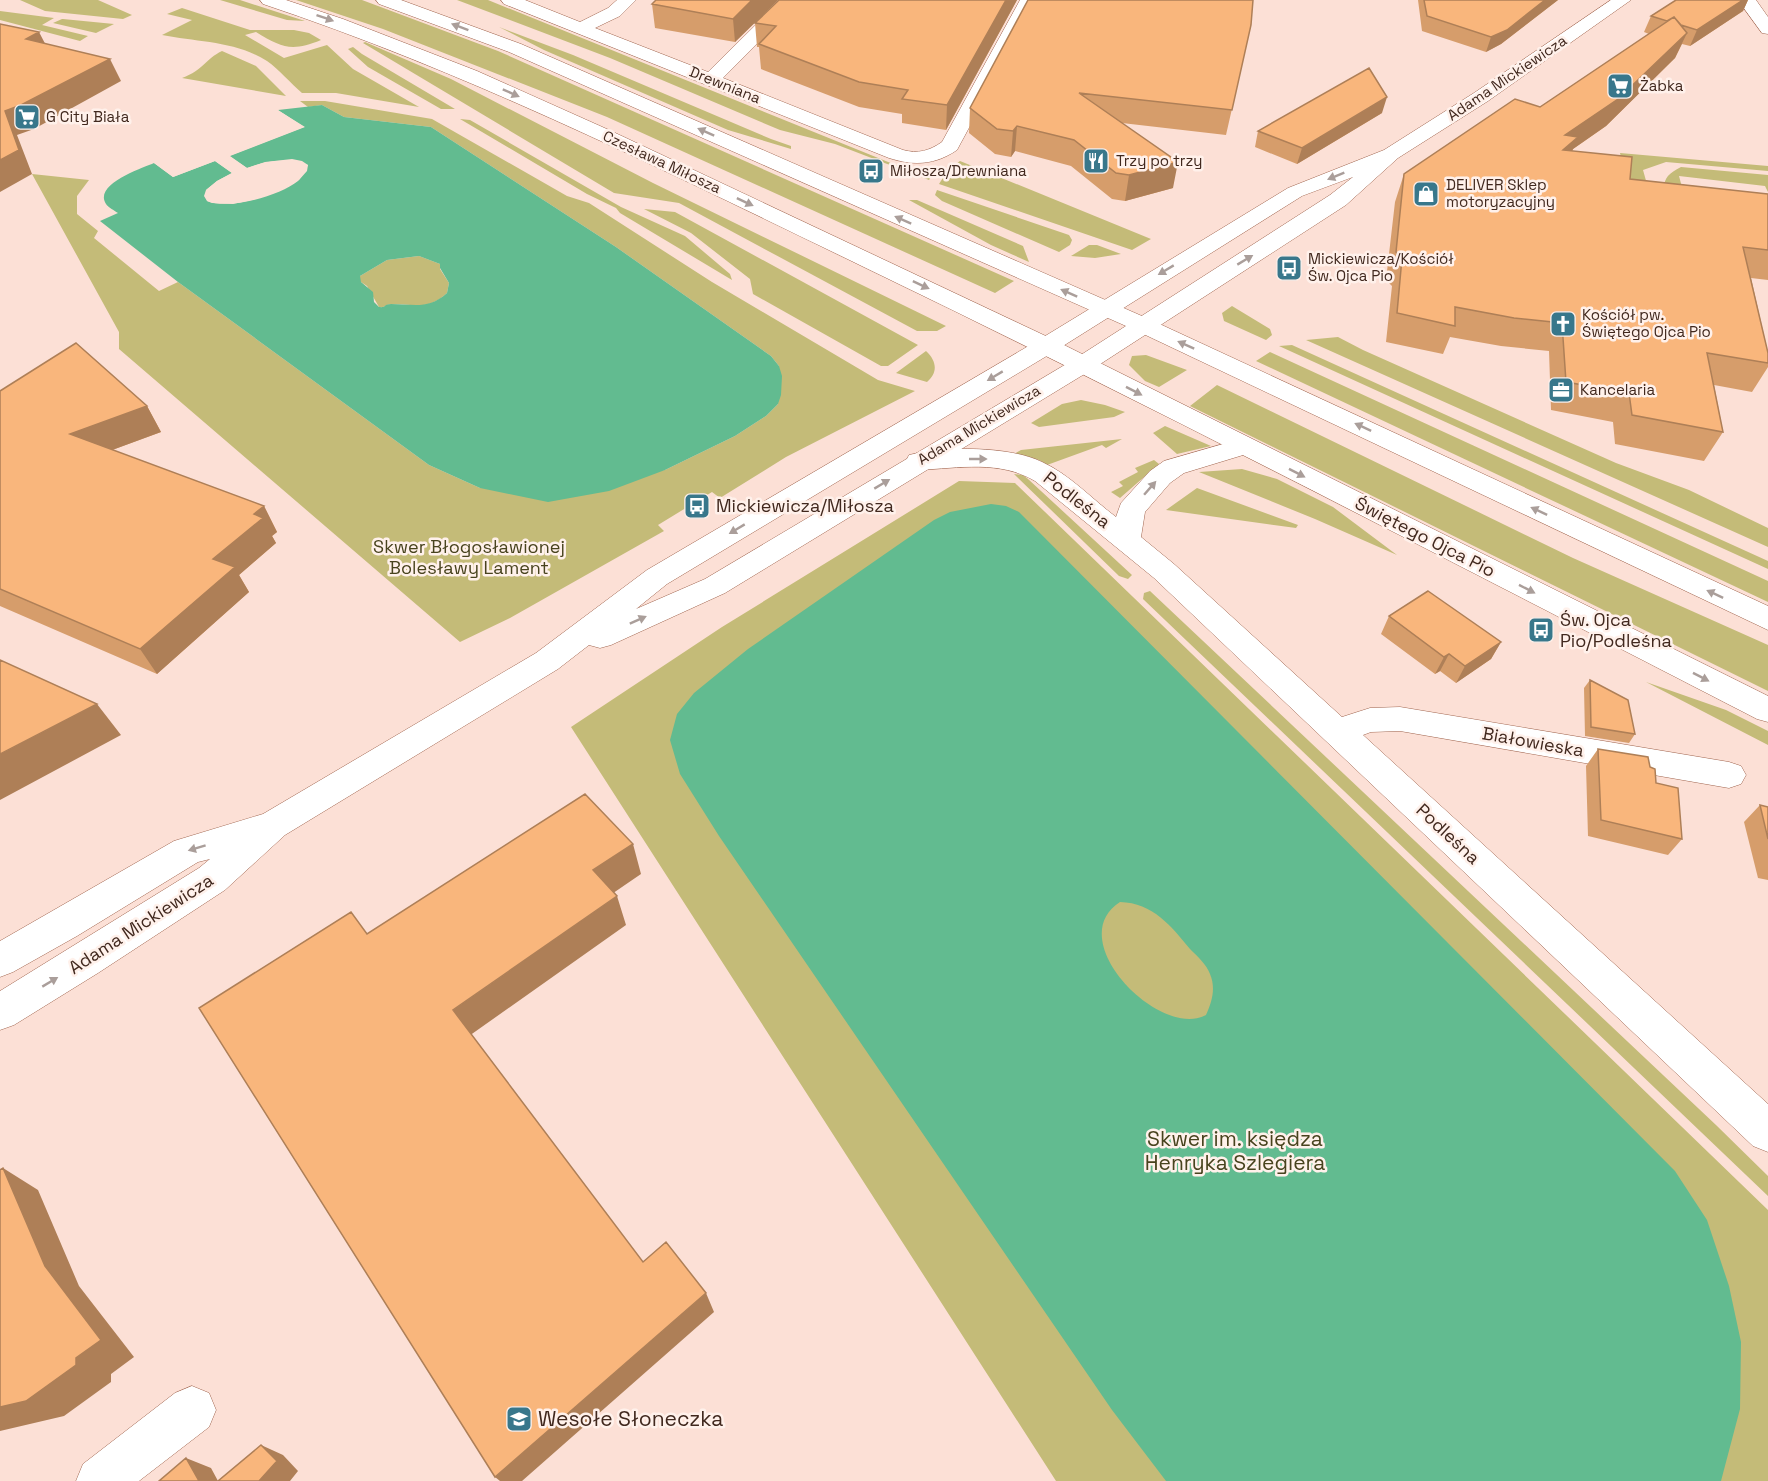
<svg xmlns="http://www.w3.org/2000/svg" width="1768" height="1481" viewBox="0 0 1768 1481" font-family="'Space Grotesk',sans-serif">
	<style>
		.green { fill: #c4bb78 }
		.water { fill: #62bb90; fill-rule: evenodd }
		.pier { fill: #fce0d6 }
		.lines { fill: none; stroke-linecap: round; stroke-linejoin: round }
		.minor-casing { stroke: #a0654f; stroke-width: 1 }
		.tertiary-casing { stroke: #a0654f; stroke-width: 1 }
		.secondary-casing { stroke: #a0654f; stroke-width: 1 }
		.minor { fill: #fff; fill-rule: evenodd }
		.tertiary { fill: #fff; fill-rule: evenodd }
		.secondary { fill: #fff; fill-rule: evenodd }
		.wall { fill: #d69d6b }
		.shaded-wall { fill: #ae7f57 }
		.building { fill: #f9b67c; stroke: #ae7f57; stroke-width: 1.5 }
		.oneway { fill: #aa9e9a }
		.labels { text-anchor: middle; stroke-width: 5; stroke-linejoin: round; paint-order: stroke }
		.far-street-label { font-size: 15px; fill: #41281e; stroke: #fff1eb }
		.far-poi-label { font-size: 15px; fill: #41281e; stroke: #fff1eb; text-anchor: start }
		.street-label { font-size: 18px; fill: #41281e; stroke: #fff1eb }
		.poi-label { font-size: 18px; fill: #41281e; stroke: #fff1eb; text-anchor: start }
		.park-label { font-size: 18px; fill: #48431e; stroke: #fff1eb }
		.near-park-label { font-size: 21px; fill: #48431e; stroke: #fff1eb }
		.near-poi-label { font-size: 21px; fill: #41281e; stroke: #fff1eb; text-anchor: start }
	</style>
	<rect width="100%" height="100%" fill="#fce0d6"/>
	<!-- green -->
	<path class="green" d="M20 0H98L132 15 123 19 45 11Z
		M220 0H240L305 21 287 20Z
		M296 0H362L498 51 1014 281 995 293 607 117 383 29Z
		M457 0H488L903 168 935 171 929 180 835 144 780 130 610 58Z
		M182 8 250 30H294L309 33 321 40C292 52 282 48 256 32L245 35 284 58 327 45 353 69 419 107 336 93H302C290 83 280 70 267 61 236 41 197 42 162 35L192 20 167 14Z
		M0 11 54 18 42 25 88 36 80 41 0 20Z
		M62 19H63L114 24 96 33 53 23Z
		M499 27 573 55 771 139 791 146V149L728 130 544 50Z
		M365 42 451 79 653 183 946 326 937 331H917L679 203 614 193 363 43Z
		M353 47 362 54 455 109H441L368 67 348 49Z
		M222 51 256 66 286 96 182 78C204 70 205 59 222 51Z
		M300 101H325L432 119 567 196 589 203 712 282 878 380 915 391 786 457 720 498 712 492 658 525 664 531 510 618 460 642 119 349V332L32 174 89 180 77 196V214L98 231 94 238 159 291 178 282 429 465 480 488 665 470 735 436 766 416 778 404 779 366 771 356 616 247 431 127 344 117 322 105 308 107Z
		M460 119 470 120 621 207 685 236 730 274 732 280 620 213 616 208 587 194Z
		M1620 153 1768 166V171L1666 162 1643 170 1672 273 1654 286Z
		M960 161 1151 239 1132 250 939 184 948 170Z
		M1681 167 1768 175V192L1765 186 1679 176 1683 191 1664 193C1663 178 1668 174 1681 167Z
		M937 190 1069 235 1072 240 1070 245 1059 252 942 201 935 195Z
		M909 200H917L1023 246 1029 262 991 245Z
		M644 209 675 212 918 345 888 366H881L753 294 750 279 691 233Z
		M1089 245H1097L1121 254 1095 258 1071 256Z
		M419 256 440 264V269L449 283 447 293C426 312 415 303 391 304 384 305 386 308 379 307L367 286 358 280 360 276 387 260Z
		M1232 306 1270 329 1272 335 1266 340 1224 321 1222 313Z
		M1338 337 1363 350 1616 463 1689 490 1768 528V547L1306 340Z
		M1292 345 1768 561V569L1279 346Z
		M926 351C937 361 938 373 927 382L896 373Z
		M1270 352 1768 581V602L1256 361Z
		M1146 355 1187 370 1159 387 1145 381 1129 365 1132 356Z
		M1217 385 1573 558 1768 645V691L1190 406Z
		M1081 400 1105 405 1125 412 1114 417 1039 427 1031 423 1062 404Z
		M1165 426 1211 446 1177 454 1153 433Z
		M1122 439 1106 448 1102 445 1047 465 1039 460 1012 455 1021 450Z
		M1154 460 1159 464 1120 498 1111 492 1123 486 1119 482 1138 472 1135 468Z
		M1242 469 1277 479 1333 507 1397 555 1315 519 1199 472Z
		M1014 474 1023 475 1028 479 1132 575 1128 579 1119 576Z
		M959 481 1015 483 1768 1210V1481H1056L571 727 722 627Z
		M1197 488 1298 525 1296 528 1166 510Z
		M1150 591 1716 1125 1768 1176V1196L1143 599 1144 593Z
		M1646 682 1726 710 1768 731V745Z"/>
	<!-- water -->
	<path class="water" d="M322 105 344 117 431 127 616 247 771 356 779 366 782 376 781 395 778 404 766 416 735 436 665 470 609 491 548 502 480 488 429 465 178 282 100 221 118 213C115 211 108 207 106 204 93 184 143 168 154 163L173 177 215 161 232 173 217 181 206 190 207 201C229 210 279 196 298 181 302 177 305 170 308 165 287 158 268 160 247 168L229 156 304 127 278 110ZM419 256 440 264V268L449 283 447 293C428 310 414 304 391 304 384 304 386 308 379 307L374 302 373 292 361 282 360 276 387 260Z
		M991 504 1006 506 1019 512 1675 1171 1707 1220 1729 1286 1741 1342 1740 1409 1721 1481H1166L1112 1410 719 836 680 774 670 740 677 714 694 693 748 649 934 520 950 512ZM1120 902C1153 903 1171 926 1190 949 1197 956 1207 965 1210 974 1216 988 1212 1002 1206 1015 1160 1040 1061 940 1120 902Z"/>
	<!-- pier -->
	<path class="pier" d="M276 109 305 127 230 156 247 168 265 162 292 159 302 161 308 165 307 171 299 180 279 191 252 200 233 204 212 203 207 201 204 196 206 190 217 181 232 173 215 161 173 177 154 163 157 161 173 174 217 159 235 174 208 192 209 199 213 200 251 197 278 188 297 177 305 166 289 163 247 171 226 156 228 153 298 127 276 113Z"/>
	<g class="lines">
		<!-- minor casing -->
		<g class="minor-casing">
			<path id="minor" d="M501 0H525L580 22 608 8 617 0H636L620 16 595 28 708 72 781 0H800L723 78 903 150C918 154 929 151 942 142L1020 0H1038L957 150C935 165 914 166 889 158L504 4Z
				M1738 0H1756L1768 17V34L1762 33Z
				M1244 438 1253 440 1257 446 1253 452 1184 473 1170 483 1145 512 1141 537 1174 564 1342 717 1370 708 1400 707 1729 762 1741 766 1746 775 1741 784 1729 788 1400 731 1371 732 1363 735 1768 1104V1152L1753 1146 1154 578 1035 481C1000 460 959 468 919 470L909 467 906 461 909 455C944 446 1010 446 1042 462 1069 474 1092 499 1116 517L1121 503 1150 471 1164 461Z
				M192 1386 209 1393 216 1410 209 1427 139 1481H76L83 1464 175 1393Z"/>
		</g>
		<!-- tertiary casing -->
		<g class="tertiary-casing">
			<path id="tertiary" d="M1611 0H1631L1488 101 1398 158 1346 205 1091 370 725 593 611 645 600 648 589 645 558 669 285 835 225 890 98 973 14 1025 0 1030V991L199 868 210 859 198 862 77 936 13 972 0 977V941L174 841 263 814 536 653 647 570 1037 341 1288 188 1384 150 1474 93ZM1353 177 1330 195 1073 360 705 579 636 609 667 584 1055 351 1302 196Z"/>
		</g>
		<!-- secondary casing -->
		<g class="secondary-casing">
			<path id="secondary" d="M260 0H286L343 19 477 71 609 130 1050 338 1768 696V722L1757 719C1450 561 1145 402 835 253 647 162 461 70 263 4Z
				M376 0H401L521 44 1151 320 1768 606V630L1135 330 509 52 379 4Z"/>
		</g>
		<!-- minor -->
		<use href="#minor" class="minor"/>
		<!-- tertiary -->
		<use href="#tertiary" class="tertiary"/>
		<!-- secondary -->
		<use href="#secondary" class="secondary"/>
	</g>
	<!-- wall -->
	<path class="wall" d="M656 0H778L735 42 655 28 652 4Z
		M1017 0 946 130 902 123V114L859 107 761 69 759 47H757L755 23Z
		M1418 0H1558L1501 44 1486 52 1422 31Z
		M1676 0H1748L1743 11 1690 46 1682 44 1675 58 1606 126 1573 149 1572 151 1630 179 1768 194V280L1751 278 1768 353V367L1752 392 1714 385 1723 432 1704 461 1615 444 1613 422 1551 410 1549 351 1501 346 1450 337 1443 354 1386 342 1392 286 1386 280 1395 202 1404 174 1540 107 1649 34 1644 32 1651 16Z
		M1251 25 1226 135 1122 123 1173 188 1125 201 1112 199 1071 166 1015 151 1011 157 995 154 969 133 970 108Z
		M1382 113 1297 164 1255 147 1258 131Z
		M0 391 147 406 161 432 112 450 264 506 277 532 272 536 276 543 239 575 249 592 157 674 0 606Z
		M1389 616 1501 642 1491 659 1456 683 1440 671 1435 674 1381 634Z
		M1590 680 1635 734 1629 743 1585 736 1584 688Z
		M1598 749 1650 767 1656 783 1682 839 1668 855 1588 836 1586 766Z
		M1760 805 1768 807V880L1758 878 1744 822Z"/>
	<!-- shaded-wall -->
	<path class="shaded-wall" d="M752 0H778L735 42 733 19Z
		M1006 0H1017L946 130 947 105Z
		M1545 0H1558L1501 44 1486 52 1491 37Z
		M1743 0H1748L1743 11 1690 46 1697 30Z
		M39 32 51 55 26 39Z
		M1687 33 1675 58 1606 126 1573 149 1566 164 1552 178 1565 135Z
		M110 59 121 81 34 129 17 135 32 174 0 192V160L5 111Z
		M1387 97 1382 113 1297 164 1302 148Z
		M1017 126 1015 151 1011 157 1013 131Z
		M1178 162 1173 188 1125 201 1129 175Z
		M147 406 161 432 85 460 70 434Z
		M264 506 277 532 272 536 276 543 239 575 249 592 157 674 140 649 213 559 254 514Z
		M1501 642 1491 659 1456 683 1465 666Z
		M1449 654 1440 671 1435 674 1444 657Z
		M97 704 121 735 0 800V754Z
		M633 844 641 874 603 900 593 870Z
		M617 896 626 925 469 1036 453 1010Z
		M3 1168 38 1190 79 1286 134 1357 111 1374V1382L64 1416 0 1431V1407L76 1358 45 1266Z
		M706 1293 714 1312 522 1481H500L495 1477Z
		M261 1445 283 1455 298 1471 290 1481H259Z
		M186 1458 211 1468 218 1481H199Z"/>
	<!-- building -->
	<path class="building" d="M656 0H752L733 19 652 4Z
		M779 0H1006L947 105 902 99 908 90 859 82 759 44 776 26 755 23Z
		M1028 0H1253L1251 25 1232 110 1079 93 1178 162 1129 175 1116 173 1074 140 1017 126 1013 131 997 129 970 108Z
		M1424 0H1545L1507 30 1491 37 1427 16Z
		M1676 0H1743L1697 30 1681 25 1674 17 1667 21 1651 16Z
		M1674 17 1687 33 1618 99 1565 135 1578 137 1563 150 1632 157 1630 179 1768 194V250L1743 247 1768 353V363L1707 353 1723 432 1632 415 1629 393 1566 382 1562 323 1514 318 1455 307V326L1397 313 1402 258 1396 252 1404 174 1515 99 1540 107Z
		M0 24 39 32 26 39 110 59 21 105 5 111 19 150 0 160Z
		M1369 68 1387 97 1302 148 1258 131Z
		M76 343 147 406 70 434 264 506 254 514 263 518 213 559 235 567 140 649 0 589V391Z
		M1428 591 1501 642 1465 666 1449 654 1444 657 1389 616Z
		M0 660 97 704 0 754Z
		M1590 680 1628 700 1635 734 1591 727Z
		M1598 749 1648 757 1650 767 1655 769 1656 783 1678 788 1682 839 1601 820Z
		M585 794 633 844 593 870 617 896 453 1010 643 1262 666 1242 706 1293 495 1477 199 1008 351 912 367 934Z
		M1760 805 1768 807V839Z
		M3 1168 45 1266 101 1340 76 1358V1365L26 1401 0 1407V1170Z
		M261 1445 277 1461 259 1481H218Z
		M186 1458 199 1481H159Z"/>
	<!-- one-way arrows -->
	<defs><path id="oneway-solid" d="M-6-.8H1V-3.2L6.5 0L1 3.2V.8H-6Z" transform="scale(1.5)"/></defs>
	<g class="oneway">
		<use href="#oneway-solid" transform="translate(325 18) rotate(19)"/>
		<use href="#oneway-solid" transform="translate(460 27) rotate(-159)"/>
		<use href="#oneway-solid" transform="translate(511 93) rotate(24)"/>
		<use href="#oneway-solid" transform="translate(706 132) rotate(-156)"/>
		<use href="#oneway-solid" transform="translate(1336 176) rotate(158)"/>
		<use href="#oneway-solid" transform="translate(745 202) rotate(25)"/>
		<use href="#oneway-solid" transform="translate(903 220) rotate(-156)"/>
		<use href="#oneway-solid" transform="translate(1245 260) rotate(-31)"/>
		<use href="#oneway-solid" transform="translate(1166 270) rotate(149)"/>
		<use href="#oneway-solid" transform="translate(921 285) rotate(25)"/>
		<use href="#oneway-solid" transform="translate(1069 293) rotate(-156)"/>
		<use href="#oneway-solid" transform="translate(1186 345) rotate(-156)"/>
		<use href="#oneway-solid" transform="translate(995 376) rotate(149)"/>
		<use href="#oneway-solid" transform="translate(1134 391) rotate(27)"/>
		<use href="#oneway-solid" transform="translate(1363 427) rotate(-155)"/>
		<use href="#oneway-solid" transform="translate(978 459)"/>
		<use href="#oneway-solid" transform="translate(1297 473) rotate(27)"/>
		<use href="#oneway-solid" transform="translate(882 484) rotate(-31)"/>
		<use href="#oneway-solid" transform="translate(1150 488) rotate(-49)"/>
		<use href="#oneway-solid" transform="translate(1539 511) rotate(-155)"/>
		<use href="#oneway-solid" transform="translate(737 529) rotate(149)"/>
		<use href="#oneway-solid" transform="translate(1527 589) rotate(27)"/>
		<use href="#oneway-solid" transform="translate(1715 594) rotate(-155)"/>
		<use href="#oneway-solid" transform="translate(638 620) rotate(-24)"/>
		<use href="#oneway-solid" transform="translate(1701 677) rotate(27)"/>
		<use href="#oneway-solid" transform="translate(197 848) rotate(163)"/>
		<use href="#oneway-solid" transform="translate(50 982) rotate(-31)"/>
	</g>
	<!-- icons -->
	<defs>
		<g id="supermarket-square" transform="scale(1.35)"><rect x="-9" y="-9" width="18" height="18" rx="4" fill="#38778b" stroke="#fff1eb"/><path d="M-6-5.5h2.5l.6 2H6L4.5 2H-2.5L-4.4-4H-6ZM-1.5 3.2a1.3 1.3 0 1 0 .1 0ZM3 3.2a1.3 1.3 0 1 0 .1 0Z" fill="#fff"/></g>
		<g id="restaurant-square" transform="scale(1.35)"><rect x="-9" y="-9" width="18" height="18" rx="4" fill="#38778b" stroke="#fff1eb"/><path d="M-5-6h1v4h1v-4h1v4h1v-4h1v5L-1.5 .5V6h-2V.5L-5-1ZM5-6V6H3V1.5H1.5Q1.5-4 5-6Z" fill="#fff"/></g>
		<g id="bus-square" transform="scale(1.35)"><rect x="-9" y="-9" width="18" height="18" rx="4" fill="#38778b" stroke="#fff1eb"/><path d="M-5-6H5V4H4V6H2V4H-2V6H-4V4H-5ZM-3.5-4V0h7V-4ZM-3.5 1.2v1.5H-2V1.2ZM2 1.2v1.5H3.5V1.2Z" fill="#fff"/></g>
		<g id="shop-square" transform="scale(1.35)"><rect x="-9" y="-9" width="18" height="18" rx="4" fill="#38778b" stroke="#fff1eb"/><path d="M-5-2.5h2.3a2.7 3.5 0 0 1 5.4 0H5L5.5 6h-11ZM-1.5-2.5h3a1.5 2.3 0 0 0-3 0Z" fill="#fff"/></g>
		<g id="church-square" transform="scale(1.35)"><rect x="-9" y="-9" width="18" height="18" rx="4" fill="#38778b" stroke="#fff1eb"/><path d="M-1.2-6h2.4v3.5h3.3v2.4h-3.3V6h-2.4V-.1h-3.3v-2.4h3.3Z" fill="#fff"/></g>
		<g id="office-square" transform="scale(1.35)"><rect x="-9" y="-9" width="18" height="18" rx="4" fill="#38778b" stroke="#fff1eb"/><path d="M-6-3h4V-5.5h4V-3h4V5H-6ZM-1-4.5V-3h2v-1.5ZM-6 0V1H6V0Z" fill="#fff"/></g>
		<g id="school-square" transform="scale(1.35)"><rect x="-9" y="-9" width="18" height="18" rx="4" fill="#38778b" stroke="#fff1eb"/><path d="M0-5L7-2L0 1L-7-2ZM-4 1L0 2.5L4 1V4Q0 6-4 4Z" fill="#fff"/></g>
	</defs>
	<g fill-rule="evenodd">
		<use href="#supermarket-square" x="1620" y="86"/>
		<use href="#supermarket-square" x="27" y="117"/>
		<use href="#restaurant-square" x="1096" y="161"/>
		<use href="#bus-square" x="871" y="171"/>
		<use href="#shop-square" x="1426" y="194"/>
		<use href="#bus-square" x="1289" y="268"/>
		<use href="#church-square" x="1563" y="324"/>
		<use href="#office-square" x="1561" y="390"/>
		<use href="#bus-square" x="697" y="506"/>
		<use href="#bus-square" x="1541" y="630"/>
		<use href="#school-square" x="519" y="1419"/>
	</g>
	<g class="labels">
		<!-- far-street labels -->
		<g class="far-street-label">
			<text transform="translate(1507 78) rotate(-34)" y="5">Adama Mickiewicza</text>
			<text transform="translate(725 85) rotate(22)" y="5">Drewniana</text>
			<text transform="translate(662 162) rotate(25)" y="5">Czesława Miłosza</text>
			<text transform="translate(979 425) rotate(-31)" y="5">Adama Mickiewicza</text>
		</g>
		<!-- far-poi labels -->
		<g class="far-poi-label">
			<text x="1640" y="91">Żabka</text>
			<text x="46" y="122">G City Biała</text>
			<text x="1116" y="166">Trzy po trzy</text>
			<text x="890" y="176">Miłosza/Drewniana</text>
			<text x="1446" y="190">DELIVER Sklep<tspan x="1446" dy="17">motoryzacyjny</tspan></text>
			<text x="1308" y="264">Mickiewicza/Kościół<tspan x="1308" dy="17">Św. Ojca Pio</tspan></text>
			<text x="1582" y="320">Kościół pw.<tspan x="1582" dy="17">Świętego Ojca Pio</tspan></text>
			<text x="1580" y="395">Kancelaria</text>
		</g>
		<!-- street labels -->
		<g class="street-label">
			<text transform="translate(1077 500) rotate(38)" y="6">Podleśna</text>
			<text transform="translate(1425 537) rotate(27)" y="6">Świętego Ojca Pio</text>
			<text transform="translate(1533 742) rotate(10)" y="6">Białowieska</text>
			<text transform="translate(1448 834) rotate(43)" y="6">Podleśna</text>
			<text transform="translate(141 924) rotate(-33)" y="6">Adama Mickiewicza</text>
		</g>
		<!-- poi labels -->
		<g class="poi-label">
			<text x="716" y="512">Mickiewicza/Miłosza</text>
			<text x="1560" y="626">Św. Ojca<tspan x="1560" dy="21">Pio/Podleśna</tspan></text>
		</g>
		<!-- park labels -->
		<g class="park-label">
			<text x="469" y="553">Skwer Błogosławionej<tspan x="469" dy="21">Bolesławy Lament</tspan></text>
		</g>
		<!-- near-park labels -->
		<g class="near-park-label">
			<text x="1235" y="1146">Skwer im. księdza<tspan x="1235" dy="24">Henryka Szlegiera</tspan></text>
		</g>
		<!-- near-poi labels -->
		<g class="near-poi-label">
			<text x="538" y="1426">Wesołe Słoneczka</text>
		</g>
	</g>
</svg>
